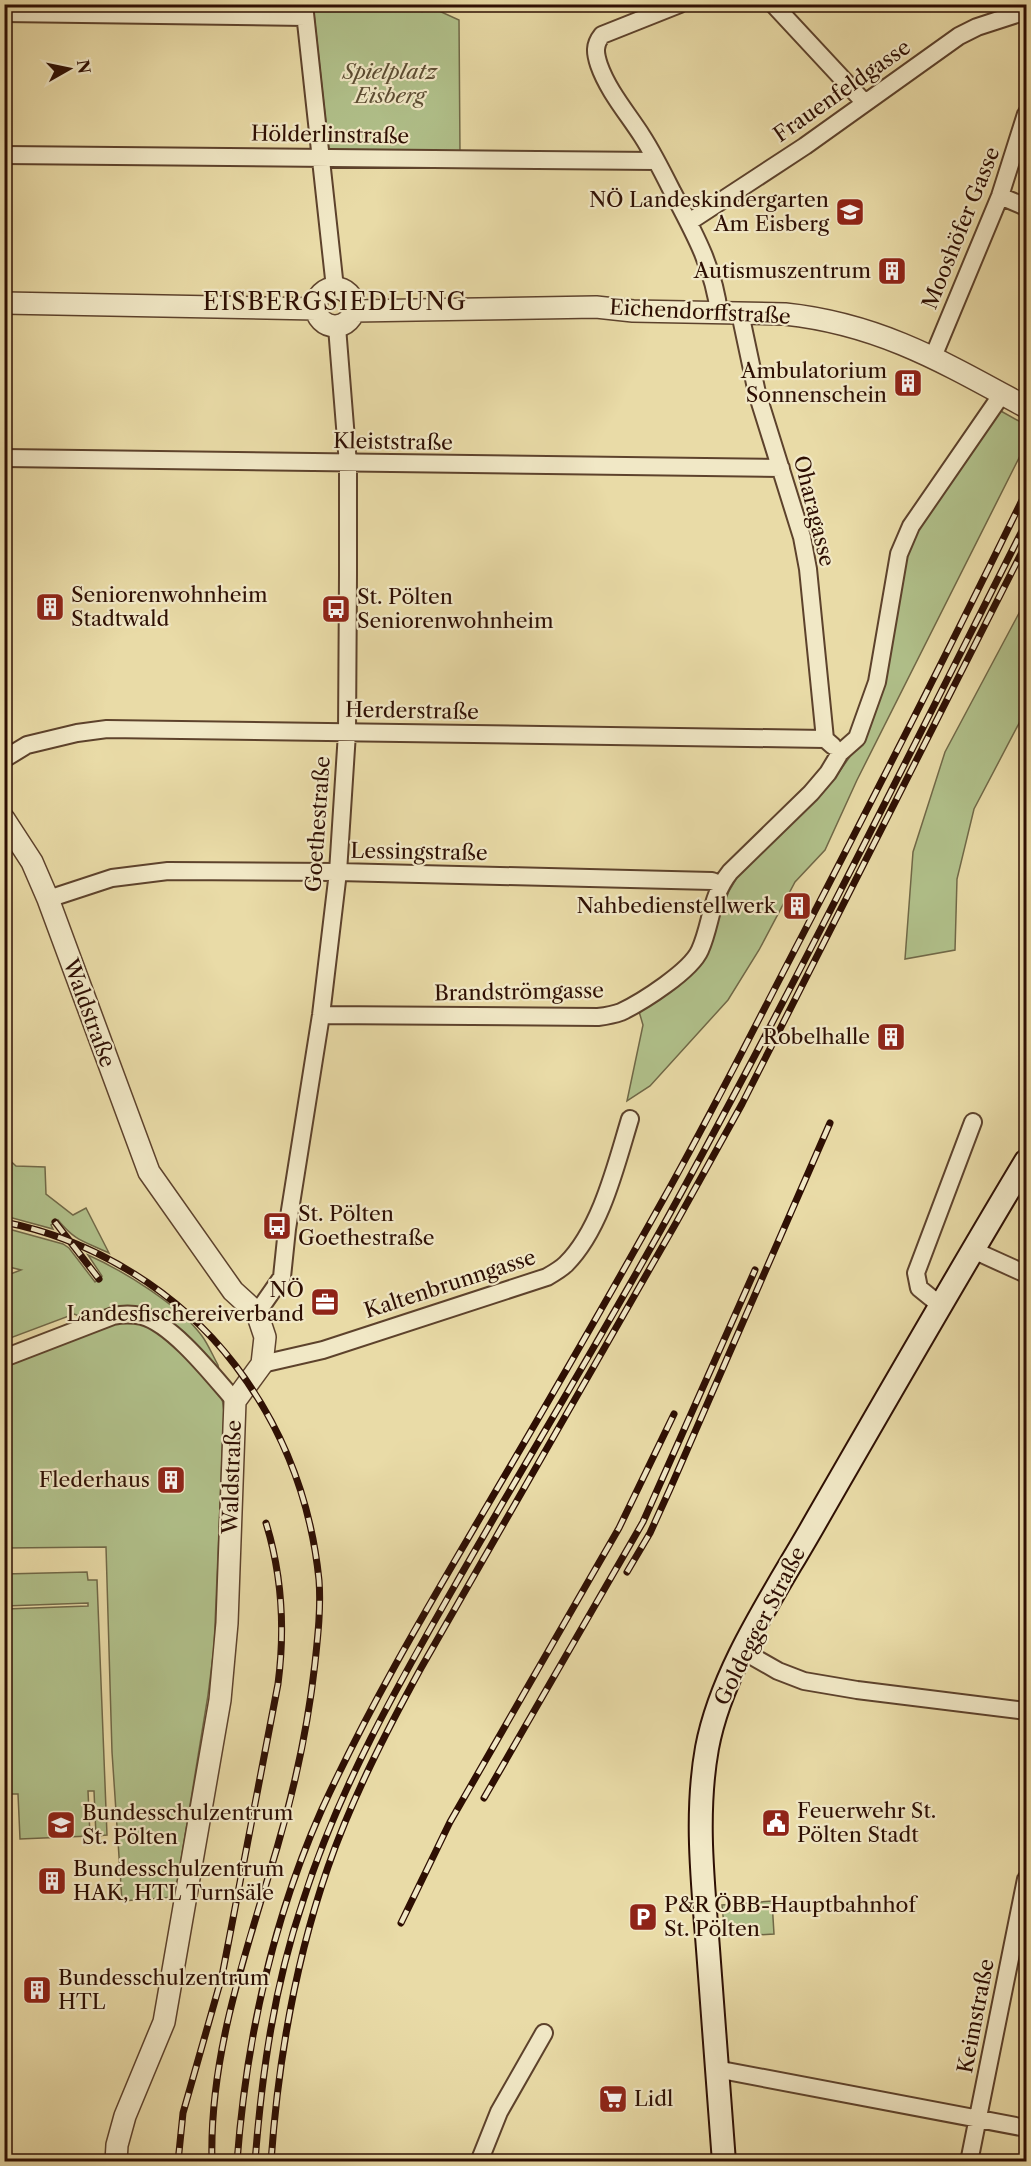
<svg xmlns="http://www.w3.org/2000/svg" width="1031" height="2166" viewBox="0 0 1031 2166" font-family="'Libre Caslon Text',serif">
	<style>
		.green { fill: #b1c18b; stroke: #706847; stroke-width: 1.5 }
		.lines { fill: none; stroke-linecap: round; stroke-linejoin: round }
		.stream { stroke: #6e766a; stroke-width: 4.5 }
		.minor-casing { stroke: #5d422c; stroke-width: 20 }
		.tertiary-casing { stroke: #5d422c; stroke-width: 24 }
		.secondary-casing { stroke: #2e0f03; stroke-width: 26 }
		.minor { stroke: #f1e8c6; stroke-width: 16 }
		.tertiary { stroke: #f1e8c6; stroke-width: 21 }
		.secondary { stroke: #f1e8c6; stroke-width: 22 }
		.rail-casing { stroke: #2e0f03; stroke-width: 7 }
		.rail { stroke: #f1e8c6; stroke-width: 4.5; stroke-dasharray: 14; stroke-linecap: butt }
		.labels { text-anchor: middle; stroke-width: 4.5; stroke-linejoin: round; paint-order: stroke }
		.park-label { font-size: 21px; font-style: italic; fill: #5c4d33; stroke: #f1e8c6 }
		.street-label { font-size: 21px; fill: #2e0f03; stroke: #f1e8c6 }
		.poi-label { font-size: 21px; fill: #2e0f03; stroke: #f1e8c6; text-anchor: start }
		.quarter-label { font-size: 24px; letter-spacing: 1.5px; fill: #2e0f03; stroke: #f1e8c6 }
	</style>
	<rect width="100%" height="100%" fill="#e9dba7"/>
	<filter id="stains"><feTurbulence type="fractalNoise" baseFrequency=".00333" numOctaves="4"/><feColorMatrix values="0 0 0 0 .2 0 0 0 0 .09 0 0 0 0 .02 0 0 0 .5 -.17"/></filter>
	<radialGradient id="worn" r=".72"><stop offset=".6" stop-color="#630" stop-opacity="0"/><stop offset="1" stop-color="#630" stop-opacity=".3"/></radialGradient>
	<!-- green -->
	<path class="green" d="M313 5H426L459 20 460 153 329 151Z
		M999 410 1026 425V444L857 780 825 850 795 882 759 950 728 1000 650 1086 627 1101 643 1025 638 1008 702 959 729 891 739 874 837 775 860 742 902 554 917 525Z
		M1026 600V710L974 809 957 879 955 950 905 959 913 852 945 752Z
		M5 1156 16 1166 45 1167 46 1194 73 1215 86 1208 109 1253C84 1241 76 1242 58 1220L51 1225 53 1229 5 1216Z
		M5 1228 63 1244 69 1248 95 1282 102 1276 88 1255C124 1271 179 1305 202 1336 208 1344 213 1356 218 1365L219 1370 155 1318 93 1321 74 1314 5 1340V1276L21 1270 5 1266Z
		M129 1319 150 1324 183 1352 222 1398 224 1412 214 1648 208 1695 175 1897 122 1901 112 1752 106 1547 5 1548V1364Z
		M87 1572 88 1580H97L107 1835 96 1836 94 1791H88L90 1836 20 1839 18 1794H5V1609L88 1606V1603L5 1606V1574Z
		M772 1901 774 1934 725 1937 722 1905Z"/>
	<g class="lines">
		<!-- stream -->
		<path class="stream" d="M411 4 422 10"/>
		<!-- minor casing -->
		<g class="minor-casing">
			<path id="minor" d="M304 4 335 288
				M680 4 602 35C594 45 595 53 599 65 608 91 628 114 642 136 653 153 662 171 671 189 692 229 714 267 719 313
				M773 4 865 103
				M4 13 305 17
				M4 155 656 161
				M1000 196 1026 207
				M689 222 805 146 959 36 977 27 1026 11
				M740 313 757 393 802 537 808 569 825 739 833 746
				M933 357 1000 196 1026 114
				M4 458 781 468
				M4 759 27 745 77 733 107 729 825 739
				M48 899 112 878 168 871 338 872 712 881 720 884
				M321 1015 598 1017C606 1016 613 1015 621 1012 642 1002 691 971 700 950 712 923 710 897 730 872L811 793 828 773 840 753 857 738 877 682 899 554 911 526 1002 394
				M973 1250 1026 1274
				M940 1305 919 1288 916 1273 973 1122
				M257 1313 282 1277 287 1229 321 1015 338 872 347 733 348 575V464L337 327
				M4 1358 113 1316C123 1314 132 1314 142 1316 173 1324 214 1377 235 1401
				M262 1364 323 1350 547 1277C554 1273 561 1269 566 1264 601 1229 616 1165 630 1119
				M743 1651 778 1671 804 1681 857 1690 1026 1711
				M716 2069 1026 2128
				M479 2162 499 2112 544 2033
				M969 2162 1026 1879"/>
		</g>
		<!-- tertiary casing -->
		<g class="tertiary-casing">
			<path id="tertiary" d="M316 307a19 19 0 1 1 38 0a19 19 0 1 1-38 0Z
				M4 303 316 309
				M354 311 596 307 633 311 785 314C880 324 945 363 1026 407
				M4 819 32 862 48 899 149 1172 233 1291 257 1313 265 1337 262 1364 235 1401 227 1623 220 1700 164 2022 125 2116 117 2145 116 2162"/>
		</g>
		<!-- secondary casing -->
		<g class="secondary-casing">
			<path id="secondary" d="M724 2162C718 2091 713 2020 708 1949 703 1883 695 1815 707 1748 722 1668 777 1590 817 1519 886 1399 955 1279 1026 1161"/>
		</g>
		<!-- minor -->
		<use href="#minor" class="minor"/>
		<!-- tertiary -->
		<use href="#tertiary" class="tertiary"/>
		<!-- secondary -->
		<use href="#secondary" class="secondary"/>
		<!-- rail casing -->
		<g class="rail-casing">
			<path id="rail" d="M4 1222C95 1240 179 1292 235 1365 283 1428 311 1501 319 1580 321 1607 318 1635 315 1663 308 1726 295 1787 277 1848 247 1949 209 2054 212 2162
				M55 1222 99 1279
				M627 1572 650 1533 670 1489 830 1123
				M484 1798 643 1522 755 1270
				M401 1923 450 1822 619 1528 674 1414
				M178 2162 183 2113 222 1976 278 1684C285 1630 282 1575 266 1523
				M237 2162C246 2041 273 1919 322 1809 370 1704 429 1605 487 1506 547 1404 606 1302 664 1198 713 1111 757 1022 803 934 879 787 954 640 1026 492
				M255 2162C262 2071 274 1987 303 1901 339 1787 399 1683 458 1580 528 1458 601 1338 669 1215 794 988 909 755 1026 523
				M271 2162C278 2061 295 1962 328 1867 352 1798 386 1732 421 1668L676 1223 742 1104 1026 544"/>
		</g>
		<!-- rail -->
		<use href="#rail" class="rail"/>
	</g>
	<!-- icons -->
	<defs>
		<g id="school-square" transform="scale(1.5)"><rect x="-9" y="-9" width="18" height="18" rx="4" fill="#8f2418" stroke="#f1e8c6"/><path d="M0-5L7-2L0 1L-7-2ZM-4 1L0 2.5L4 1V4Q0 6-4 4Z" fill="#fff"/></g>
		<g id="building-square" transform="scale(1.5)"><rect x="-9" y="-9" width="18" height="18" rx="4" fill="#8f2418" stroke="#f1e8c6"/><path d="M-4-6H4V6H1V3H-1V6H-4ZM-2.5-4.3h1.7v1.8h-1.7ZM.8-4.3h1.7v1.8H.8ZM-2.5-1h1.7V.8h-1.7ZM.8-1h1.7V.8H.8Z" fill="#fff"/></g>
		<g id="bus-square" transform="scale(1.5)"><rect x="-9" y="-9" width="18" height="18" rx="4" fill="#8f2418" stroke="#f1e8c6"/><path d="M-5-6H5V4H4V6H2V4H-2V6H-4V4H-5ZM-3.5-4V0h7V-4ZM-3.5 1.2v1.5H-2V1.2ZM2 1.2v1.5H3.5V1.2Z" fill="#fff"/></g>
		<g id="office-square" transform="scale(1.5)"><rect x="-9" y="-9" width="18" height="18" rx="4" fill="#8f2418" stroke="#f1e8c6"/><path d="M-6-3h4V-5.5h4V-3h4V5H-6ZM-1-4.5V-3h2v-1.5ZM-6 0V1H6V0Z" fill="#fff"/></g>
		<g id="civic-square" transform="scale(1.5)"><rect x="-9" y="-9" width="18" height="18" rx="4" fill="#8f2418" stroke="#f1e8c6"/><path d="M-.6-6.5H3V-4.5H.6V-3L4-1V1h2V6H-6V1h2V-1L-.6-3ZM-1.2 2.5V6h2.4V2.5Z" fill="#fff"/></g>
		<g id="parking-square" transform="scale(1.5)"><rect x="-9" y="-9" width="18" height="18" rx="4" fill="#8f2418" stroke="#f1e8c6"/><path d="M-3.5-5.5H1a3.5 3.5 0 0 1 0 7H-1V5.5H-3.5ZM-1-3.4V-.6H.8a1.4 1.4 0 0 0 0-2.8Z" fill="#fff"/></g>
		<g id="supermarket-square" transform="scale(1.5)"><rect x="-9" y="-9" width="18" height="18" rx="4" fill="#8f2418" stroke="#f1e8c6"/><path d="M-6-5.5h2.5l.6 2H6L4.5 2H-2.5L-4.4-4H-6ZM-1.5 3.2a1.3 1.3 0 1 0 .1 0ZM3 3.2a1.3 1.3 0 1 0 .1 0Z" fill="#fff"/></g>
	</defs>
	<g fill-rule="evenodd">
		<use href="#school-square" x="850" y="212"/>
		<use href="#building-square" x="892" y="271"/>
		<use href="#building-square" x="908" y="383"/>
		<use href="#building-square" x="50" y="607"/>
		<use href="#bus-square" x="336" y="609"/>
		<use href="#building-square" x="797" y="906"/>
		<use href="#building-square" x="891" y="1037"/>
		<use href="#bus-square" x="277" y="1226"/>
		<use href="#office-square" x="325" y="1302"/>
		<use href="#building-square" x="171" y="1480"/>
		<use href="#civic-square" x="776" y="1823"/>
		<use href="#school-square" x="61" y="1825"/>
		<use href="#building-square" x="52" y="1881"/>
		<use href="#parking-square" x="643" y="1917"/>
		<use href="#building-square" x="37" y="1990"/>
		<use href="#supermarket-square" x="613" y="2099"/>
	</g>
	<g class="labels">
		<!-- park labels -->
		<g class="park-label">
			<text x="390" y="79">Spielplatz<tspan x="390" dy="24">Eisberg</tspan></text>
		</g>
		<!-- street labels -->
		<g class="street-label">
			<text transform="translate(842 91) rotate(-35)" y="7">Frauenfeldgasse</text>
			<text transform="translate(330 135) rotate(1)" y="7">Hölderlinstraße</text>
			<text transform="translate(961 228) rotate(-68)" y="7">Mooshöfer Gasse</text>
			<text transform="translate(700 312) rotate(3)" y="7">Eichendorffstraße</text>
			<text transform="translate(393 442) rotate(1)" y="7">Kleiststraße</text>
			<text transform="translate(814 511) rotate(76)" y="7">Oharagasse</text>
			<text transform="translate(412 711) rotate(1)" y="7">Herderstraße</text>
			<text transform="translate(318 824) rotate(-86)" y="7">Goethestraße</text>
			<text transform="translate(419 852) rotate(1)" y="7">Lessingstraße</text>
			<text transform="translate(519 992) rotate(-1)" y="7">Brandströmgasse</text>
			<text transform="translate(89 1013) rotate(70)" y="7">Waldstraße</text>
			<text transform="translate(450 1284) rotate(-18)" y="7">Kaltenbrunngasse</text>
			<text transform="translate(232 1477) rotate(-88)" y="7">Waldstraße</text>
			<text transform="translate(760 1626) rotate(-63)" y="7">Goldegger Straße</text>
			<text transform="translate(976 2016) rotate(-79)" y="7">Keimstraße</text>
		</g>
		<!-- poi labels -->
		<g class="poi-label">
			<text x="829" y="207" text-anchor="end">NÖ Landeskindergarten<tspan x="829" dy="24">Am Eisberg</tspan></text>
			<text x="871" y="278" text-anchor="end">Autismuszentrum</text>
			<text x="887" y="378" text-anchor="end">Ambulatorium<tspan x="887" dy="24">Sonnenschein</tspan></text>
			<text x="71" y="602">Seniorenwohnheim<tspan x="71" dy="24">Stadtwald</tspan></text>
			<text x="357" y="604">St. Pölten<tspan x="357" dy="24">Seniorenwohnheim</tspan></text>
			<text x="776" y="913" text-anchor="end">Nahbedienstellwerk</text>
			<text x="870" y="1044" text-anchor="end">Robelhalle</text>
			<text x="298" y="1221">St. Pölten<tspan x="298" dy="24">Goethestraße</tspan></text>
			<text x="304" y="1297" text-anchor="end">NÖ<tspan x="304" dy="24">Landesfischereiverband</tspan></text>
			<text x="150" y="1487" text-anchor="end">Flederhaus</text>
			<text x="797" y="1818">Feuerwehr St.<tspan x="797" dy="24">Pölten Stadt</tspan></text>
			<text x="82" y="1820">Bundesschulzentrum<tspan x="82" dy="24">St. Pölten</tspan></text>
			<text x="73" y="1876">Bundesschulzentrum<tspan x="73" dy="24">HAK, HTL Turnsäle</tspan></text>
			<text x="664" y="1912">P&amp;R ÖBB-Hauptbahnhof<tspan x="664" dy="24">St. Pölten</tspan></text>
			<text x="58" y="1985">Bundesschulzentrum<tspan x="58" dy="24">HTL</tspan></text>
			<text x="634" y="2106">Lidl</text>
		</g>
		<!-- quarter labels -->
		<g class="quarter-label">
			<text x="335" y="310">EISBERGSIEDLUNG</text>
		</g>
	</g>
	<!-- margin -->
	<rect width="1031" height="2166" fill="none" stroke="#e9dba7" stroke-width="24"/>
	<rect x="6" y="6" width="1019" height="2154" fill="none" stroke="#2e0f03" stroke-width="3"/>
	<rect x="12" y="12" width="1007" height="2142" fill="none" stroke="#2e0f03" stroke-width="1.5"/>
	<!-- north arrow -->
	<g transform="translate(69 69) rotate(81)" stroke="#f1e8c6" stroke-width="4.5" paint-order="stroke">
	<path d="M0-4.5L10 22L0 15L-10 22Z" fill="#2e0f03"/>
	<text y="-9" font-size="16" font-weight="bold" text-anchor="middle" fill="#2e0f03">N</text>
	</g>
	<rect width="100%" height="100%" filter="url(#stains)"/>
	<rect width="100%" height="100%" fill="url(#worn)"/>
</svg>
